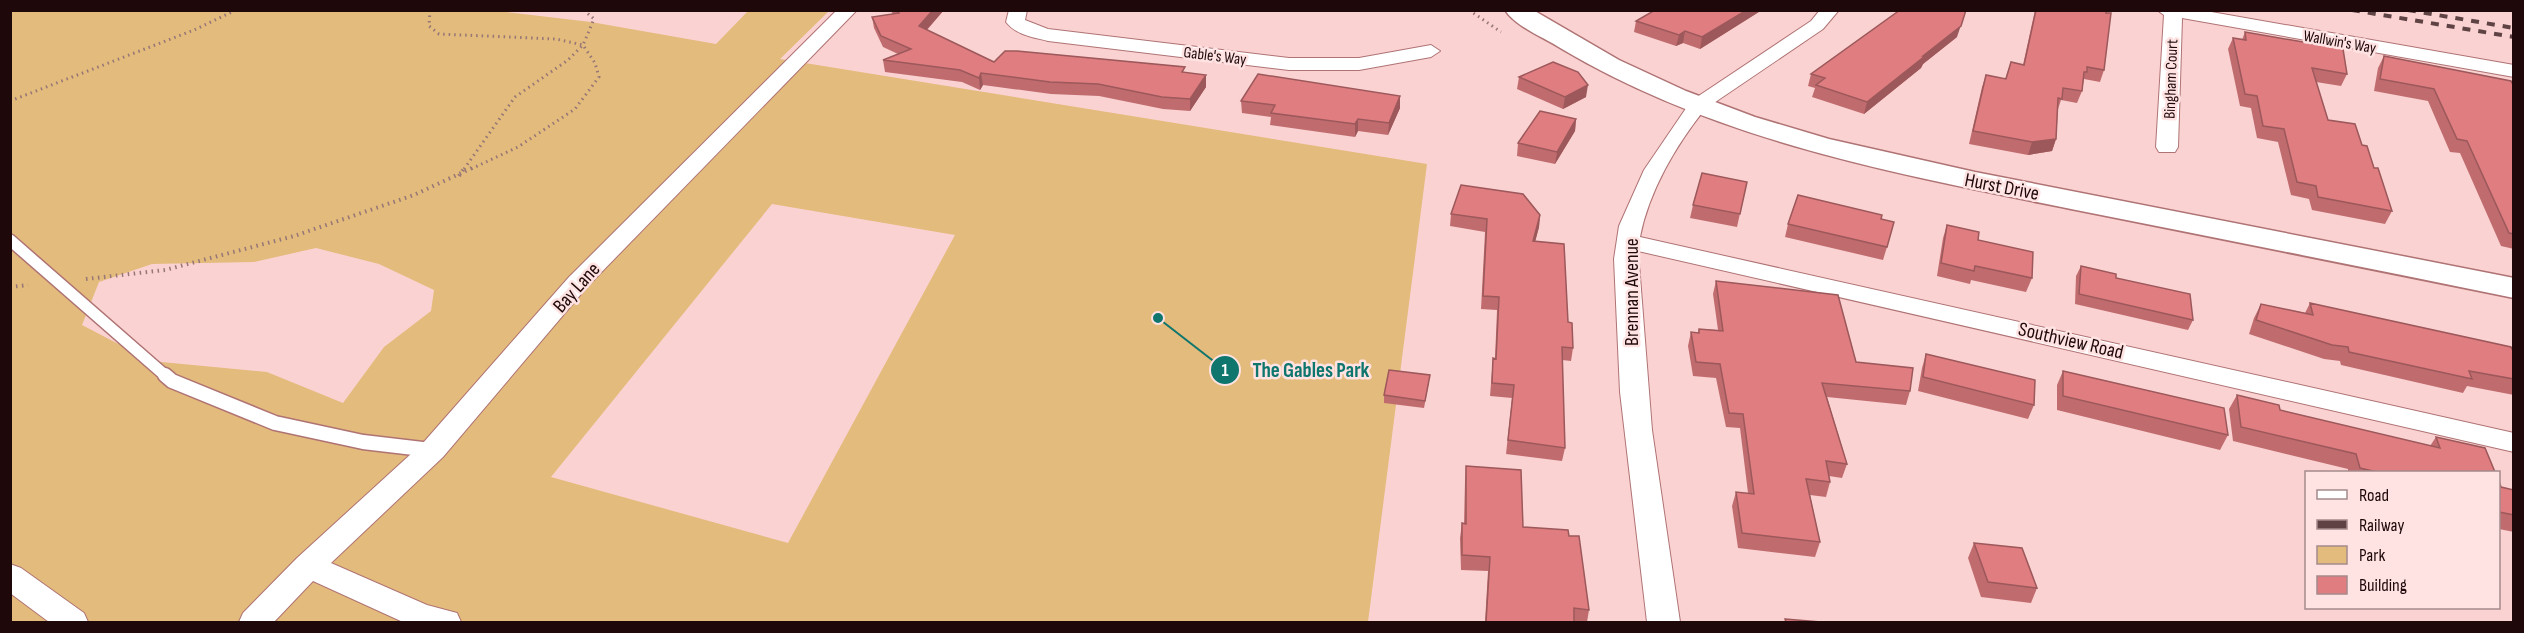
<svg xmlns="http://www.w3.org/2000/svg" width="2524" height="633" viewBox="0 0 2524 633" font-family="'Sofia Sans Condensed',sans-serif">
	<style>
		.green { fill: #e3bb7c; fill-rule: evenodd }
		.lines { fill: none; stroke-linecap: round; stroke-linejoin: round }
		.lane-far1-casing { stroke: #af7374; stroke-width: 14 }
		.lane-casing { stroke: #af7374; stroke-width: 17 }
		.street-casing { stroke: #af7374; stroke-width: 2 }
		.secondary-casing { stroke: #af7374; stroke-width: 3 }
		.path-far1 { stroke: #967676; stroke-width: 3; stroke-dasharray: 1.5 4; stroke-linecap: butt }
		.path { stroke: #967676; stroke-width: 4; stroke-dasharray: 1.5 4.5; stroke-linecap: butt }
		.lane-far1 { stroke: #fff; stroke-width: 11 }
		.lane { stroke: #fff; stroke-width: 14 }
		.street { fill: #fff; fill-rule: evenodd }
		.secondary { fill: #fff; fill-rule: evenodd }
		.rail { stroke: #5f4344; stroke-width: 4; stroke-dasharray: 8 8; stroke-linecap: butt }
		.wall { fill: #c06c6f }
		.shaded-wall { fill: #9c585a }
		.building { fill: #df7d81; stroke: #9c585a; stroke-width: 1.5 }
		.labels { text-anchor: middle; stroke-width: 5; stroke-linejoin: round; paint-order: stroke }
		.far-street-label { font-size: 16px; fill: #1e0809; stroke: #ffe3e3 }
		.street-label { font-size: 20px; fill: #1e0809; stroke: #ffe3e3 }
		.leader { fill: none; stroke: #0f766e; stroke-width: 2 }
		.callout-dot { fill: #0f766e; stroke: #ffe3e3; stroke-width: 2 }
		.mark-label { font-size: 18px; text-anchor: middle; font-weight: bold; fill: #fff }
		.callout-label { font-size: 21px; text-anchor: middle; font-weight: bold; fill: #0f766e; stroke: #ffe3e3; stroke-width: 5; stroke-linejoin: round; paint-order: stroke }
	</style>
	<rect width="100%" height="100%" fill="#fbd2d2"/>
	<!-- green -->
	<path class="green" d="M489 10 591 22 716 44 748 11H829L780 59 1427 164 1368 622H11L10 11ZM772 204 955 235 788 543 551 477ZM316 248 379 264 434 290 431 311 384 347 343 403 267 372 151 361 82 325 99 282 152 264 254 262Z"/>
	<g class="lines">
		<!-- lane-far1 casing -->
		<g class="lane-far1-casing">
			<path id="lane-far1" d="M10 240 167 377"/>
		</g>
		<!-- lane casing -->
		<g class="lane-casing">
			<path id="lane" d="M165 375 172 381 275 423 363 442 431 450"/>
		</g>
		<!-- street casing -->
		<g class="street-casing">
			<path id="street" d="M837 10H857L587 287 443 457 331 563 427 605 457 613 461 622H403L313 581 274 622H239L243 613 297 558 423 443 569 277Z
				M1009 10H1027L1025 20 1048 29 1289 58H1359L1431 45 1440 51 1431 57 1359 70H1289L1048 41C1033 37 1016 35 1006 22Z
				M1820 10H1839L1823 29 1705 109C1676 145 1649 191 1640 237L2514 433V452L1638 251 1652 430 1680 622H1647L1620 392 1614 259 1619 226 1644 170 1691 101 1811 21Z
				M2157 10H2200L2514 65V77L2182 18 2178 147 2175 152H2159L2156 147 2164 15Z
				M10 564 21 568 84 613 88 622H49L10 593Z"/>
		</g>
		<!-- secondary casing -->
		<g class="secondary-casing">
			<path id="secondary" d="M1505 10H1533L1619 60 1686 91 1755 117 1829 139 1975 172 2514 278V298C2368 268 2222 239 2076 210 1899 174 1719 142 1562 49 1545 38 1516 27 1505 10Z"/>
		</g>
		<!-- path-far1 -->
		<path class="path-far1" d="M430 10 429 26 439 34 556 39 583 45 595 63 599 77 575 109 518 147 471 169
			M1469 10 1501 32
			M10 101 194 30 236 10
			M464 169 515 97 568 60 583 45 594 19 584 10"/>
		<!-- path -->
		<path class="path" d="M459 176 465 167
			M86 279 165 270 294 236 414 195 474 167
			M10 287 28 285"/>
		<!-- lane-far1 -->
		<use href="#lane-far1" class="lane-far1"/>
		<!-- lane -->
		<use href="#lane" class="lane"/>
		<!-- street -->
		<use href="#street" class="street"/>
		<!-- secondary -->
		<use href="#secondary" class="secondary"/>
		<!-- rail -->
		<path class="rail" d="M2352 10 2514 37
			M2408 10 2514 28"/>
	</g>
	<!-- wall -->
	<path class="wall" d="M944 10 927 30 994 62 1185 72 1206 87 1190 111 1163 109 1099 96 1051 94 983 85 980 90 962 82 885 72 883 60 898 54 883 47 874 28 872 17 893 14 891 11Z
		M1655 10H1762L1700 49 1683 43 1676 46 1634 32 1636 21Z
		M2035 10H2107L2104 70 2100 82 2084 79 2082 91 2077 103 2061 100 2058 109 2056 139 2052 151 2028 155 1969 144 1982 87 1986 75 2005 79 2011 62 2023 65Z
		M2245 32 2347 74 2341 86 2316 82 2328 120 2362 145 2374 168 2392 211 2385 224 2312 210 2309 199 2291 195 2278 142 2257 138 2251 108 2240 106 2228 49 2233 38 2242 40Z
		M1957 37 1923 64 1921 68 1864 114 1812 97 1815 88 1808 86 1811 74Z
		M2384 56 2514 86V249L2501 246 2460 153 2450 152 2428 101 2374 91 2378 68Z
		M1519 77 1586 97 1563 109 1517 89Z
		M1241 101 1400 108 1388 135 1358 131 1355 137 1270 125 1271 117 1242 113Z
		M1576 119 1575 131 1555 164 1517 156 1518 143Z
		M1747 182 1737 227 1690 218 1693 205Z
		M1451 214 1540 215 1539 227 1535 241 1568 322 1573 348 1571 361 1562 360 1565 448 1562 461 1506 454 1512 398 1490 396 1493 358H1495L1497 310 1481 309 1485 232 1450 226Z
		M1881 219 1887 247 1883 260 1785 237 1788 224Z
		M1947 225 1978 240 2032 278 2026 292 1971 280 1970 284 1937 276 1943 238Z
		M2081 266 2116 278 2193 320 2188 330 2075 304 2076 276Z
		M1716 281 1856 362 1910 391 1906 405 1827 397 1847 464 1842 478 1829 476 1830 482 1826 497 1810 495 1820 542 1815 557 1738 548 1732 506 1736 492 1748 493 1740 428 1726 427 1716 378 1693 376 1688 346 1691 332 1698 333 1699 329 1718 330 1713 294Z
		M2310 303 2514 352V395L2467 386 2463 393 2341 365 2340 361 2324 359 2249 334 2254 318 2261 304 2305 313Z
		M1926 354 2034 405 2028 419 1918 391 1922 368Z
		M2063 371 2228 435 2220 450 2057 410V385Z
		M1429 382 1424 408 1384 403V395Z
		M2237 395 2280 410 2430 446 2436 437 2495 472H2348V469L2233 441 2229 409Z
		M1466 466 1523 527 1569 536 1589 610 1587 622H1485L1488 571 1461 570 1460 538 1462 523 1464 524 1465 481Z
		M2499 481 2501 487 2514 490V532L2499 529Z
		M1974 543 2037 588 2031 603 1981 597 1968 558Z"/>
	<!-- shaded-wall -->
	<path class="shaded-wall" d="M933 10H944L920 37 919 26Z
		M1747 10H1762L1700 49 1702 37Z
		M1966 10 1957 37 1923 64 1921 68 1864 114 1867 102 1923 56Z
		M1685 31 1683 43 1676 46 1679 35Z
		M981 73 983 85 980 90 979 78Z
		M1206 75V87L1190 111V99Z
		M1588 85 1586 97 1563 109 1565 97Z
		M1400 96V108L1388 135 1389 123Z
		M1358 119V131L1355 137V124Z
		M1576 119 1575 131 1555 164 1557 152Z
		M2056 139 2052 151 2028 155 2032 142Z
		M1540 215 1539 227 1532 254 1533 241Z"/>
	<!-- building -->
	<path class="building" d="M897 10H933L919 26 994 62 1005 51H1017L1185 67 1182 72 1206 75 1190 99 1162 97 1098 84 1050 82 981 73 979 78 960 70 883 60 911 49 881 36 872 17 899 13Z
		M1655 10H1747L1702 37 1685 31 1679 35 1636 21Z
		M1900 10H1966L1961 26 1923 56H1925L1867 102 1816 85 1825 78 1811 74Z
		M2036 10H2107L2106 13H2111L2104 70 2087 67V72H2084L2082 91 2063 88 2062 99 2058 98 2056 139 2032 142 1973 131 1986 75 2006 79 2011 62 2024 65Z
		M2245 32 2343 49 2347 74 2312 68 2328 120 2355 124 2362 145 2367 146 2374 168H2378L2392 211 2318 197 2316 186 2297 182 2284 129 2263 126 2257 96 2245 94 2233 38 2246 40Z
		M2384 56 2511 81 2514 86V234L2509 233 2467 141 2457 139 2434 89 2380 79Z
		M1553 62 1578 72 1588 85 1565 97 1519 77Z
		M1258 74 1400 96 1389 123 1358 119 1355 124 1271 113 1275 105 1241 101Z
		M1540 111 1576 119 1557 152 1518 143Z
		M1702 173 1747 182 1740 214 1693 205Z
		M1461 185 1523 194 1540 215 1533 241 1564 244 1568 322 1572 323 1573 348 1562 347 1565 448 1508 440 1514 385 1492 383 1493 358 1496 359 1499 297 1483 296 1487 219 1451 214Z
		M1798 195 1882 215 1881 219 1894 222 1887 247 1788 224Z
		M1947 225 1979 232 1978 240 2033 252 2032 278 1975 266 1974 271 1941 263Z
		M2081 266 2116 274V278L2190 294 2193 320 2079 294Z
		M1716 281 1838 295 1856 362 1913 368 1910 391 1822 383 1847 464 1826 461 1830 482 1806 479 1820 542 1742 533 1736 492 1754 494 1743 414 1729 413 1720 364 1696 362 1691 332 1699 333V329L1723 331Z
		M2310 303 2511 347 2514 352V379L2469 371 2472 379 2349 352 2348 347 2332 345 2256 320 2261 304 2313 315Z
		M1926 354 2035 380 2034 405 1923 377Z
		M1389 370 1430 375 1425 401 1384 395Z
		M2063 371 2224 408 2228 435 2063 396Z
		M2237 395 2279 405 2280 410 2440 448 2436 437 2485 448 2495 472H2377L2360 468 2356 454 2241 427Z
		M1466 466 1521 470 1523 527 1568 530 1569 536H1579L1589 610 1574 608V622H1486L1490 557 1462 555V523L1466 524Z
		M2499 481 2501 487 2514 490V515L2499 512Z
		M1974 543 2022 548 2037 588 1988 582Z
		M1785 619 1821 622H1786Z"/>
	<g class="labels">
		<!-- far-street labels -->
		<g class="far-street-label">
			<text transform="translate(2340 41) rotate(10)" y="6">Wallwin's Way</text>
			<text transform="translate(1215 55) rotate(7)" y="6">Gable's Way</text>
			<text transform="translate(2170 79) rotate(-88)" y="6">Bingham Court</text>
		</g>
		<!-- street labels -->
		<g class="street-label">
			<text transform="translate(2002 186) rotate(11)" y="7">Hurst Drive</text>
			<text transform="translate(576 287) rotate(-48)" y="7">Bay Lane</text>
			<text transform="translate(1631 292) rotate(-90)" y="7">Brennan Avenue</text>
			<text transform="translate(2071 340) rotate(13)" y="7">Southview Road</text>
		</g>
	</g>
	<!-- callouts -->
	<path class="leader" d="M1158 318L1225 370"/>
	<g class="callout-dot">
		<circle cx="1158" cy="318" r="6"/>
		<circle cx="1225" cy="370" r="15"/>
	</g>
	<g class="mark-label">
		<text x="1225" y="376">1</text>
	</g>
	<g class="callout-label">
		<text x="1311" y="377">The Gables Park</text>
	</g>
	<!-- border -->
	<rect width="2524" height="633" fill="none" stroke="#1e0809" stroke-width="24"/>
	<!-- legend -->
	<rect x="2305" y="471" width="195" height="138" fill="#ffe3e3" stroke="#a58b8c" stroke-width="1.5"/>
	<rect x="2317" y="490" width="30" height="9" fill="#ffffff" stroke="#a58b8c" stroke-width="1.5"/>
	<text x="2359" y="501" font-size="18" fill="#1e0809">Road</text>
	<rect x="2317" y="520" width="30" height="9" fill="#5f4344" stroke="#a58b8c" stroke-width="1.5"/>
	<text x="2359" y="531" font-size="18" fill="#1e0809">Railway</text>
	<rect x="2317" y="546" width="30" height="18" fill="#e3bb7c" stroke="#a58b8c" stroke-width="1.5"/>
	<text x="2359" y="561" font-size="18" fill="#1e0809">Park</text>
	<rect x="2317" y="576" width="30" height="18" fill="#df7d81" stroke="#a58b8c" stroke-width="1.5"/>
	<text x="2359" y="591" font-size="18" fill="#1e0809">Building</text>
</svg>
